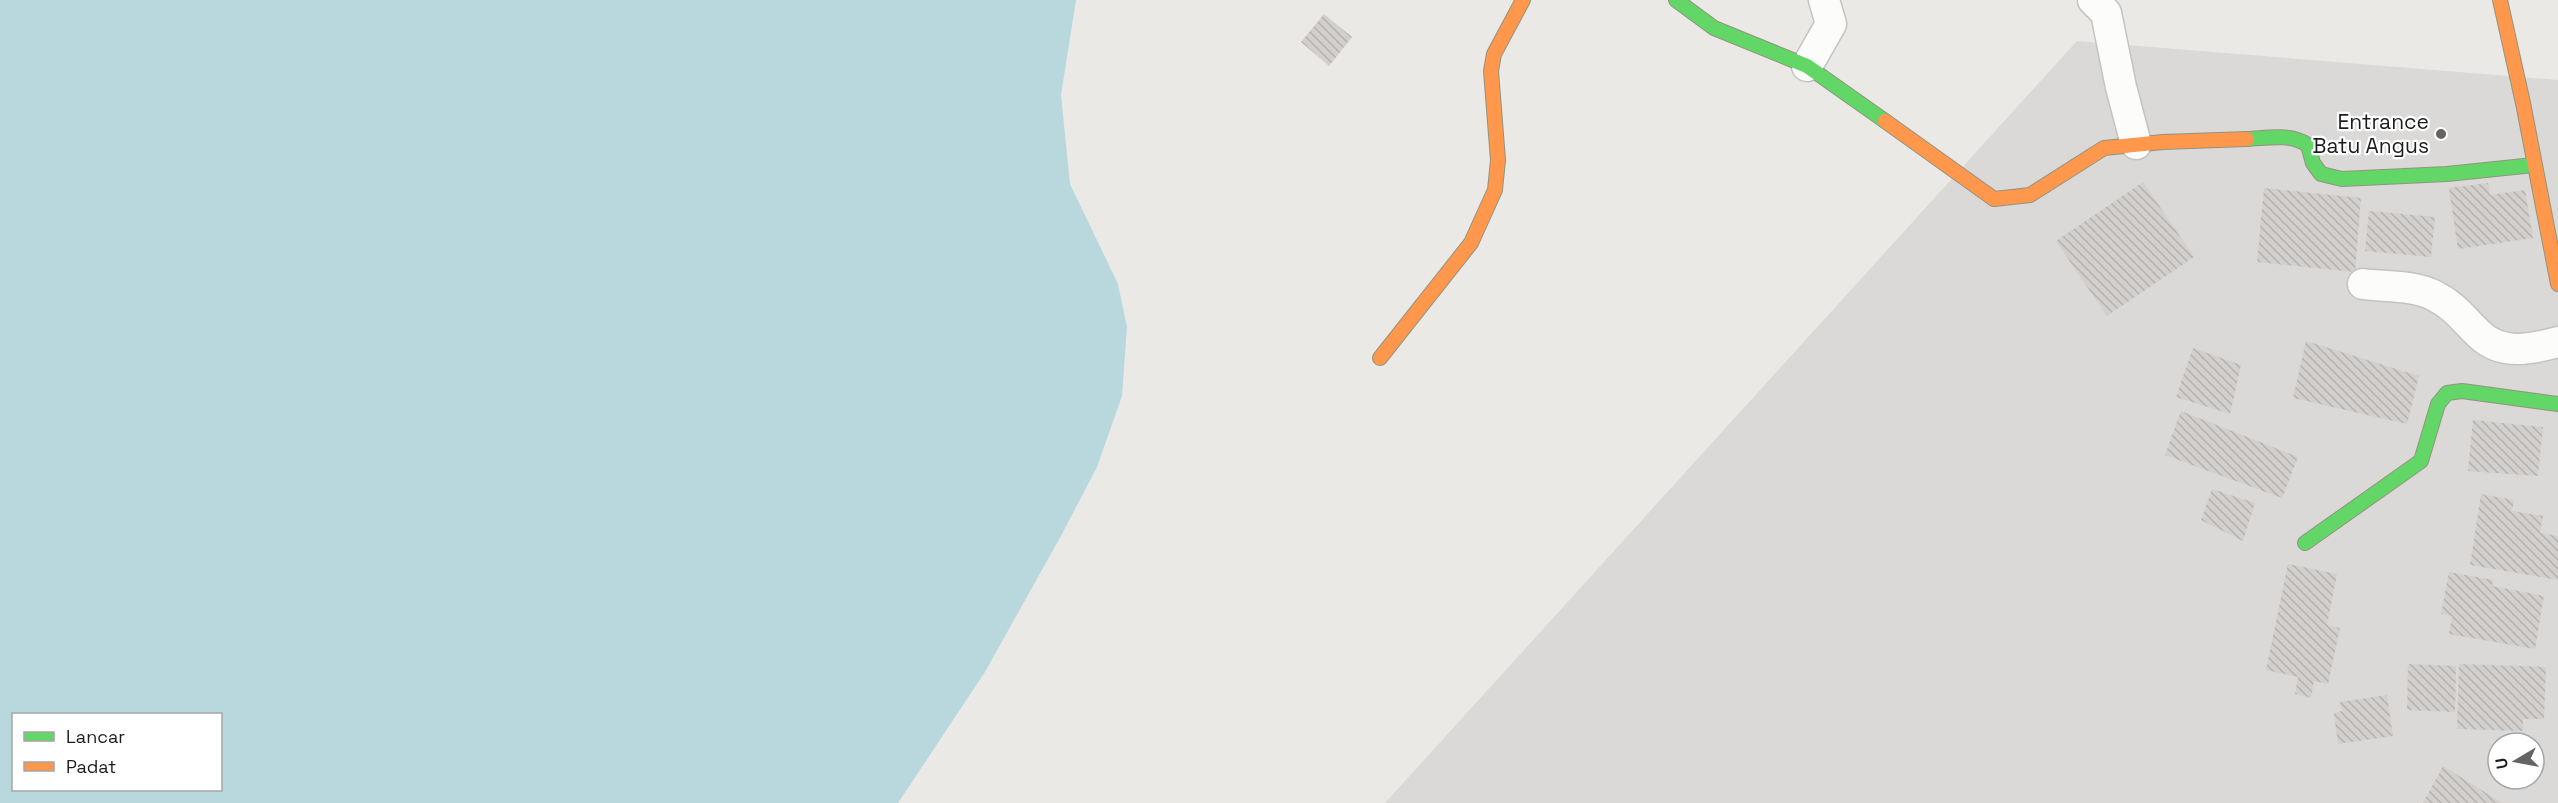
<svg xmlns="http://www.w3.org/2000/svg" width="2558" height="803" viewBox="0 0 2558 803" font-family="'Space Grotesk',sans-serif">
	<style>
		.residential { fill: #dad9d7; fill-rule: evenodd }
		.water { fill: #b9d8de; fill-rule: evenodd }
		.building { fill: url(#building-back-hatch) }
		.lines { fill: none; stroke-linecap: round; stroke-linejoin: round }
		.street-casing { stroke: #c4c3c2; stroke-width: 33 }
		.fast-casing { stroke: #93947e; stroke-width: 16 }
		.slow-casing { stroke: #93947e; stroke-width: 16 }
		.street { stroke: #fcfcfb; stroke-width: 30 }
		.fast { stroke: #63d668; stroke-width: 14 }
		.slow { stroke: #ff974d; stroke-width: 14 }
		.poi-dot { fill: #656463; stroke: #fff; stroke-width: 2 }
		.labels { text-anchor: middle; stroke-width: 4.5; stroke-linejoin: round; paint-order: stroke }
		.poi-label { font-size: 21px; fill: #1d1d1d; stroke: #fff; text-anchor: end }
	</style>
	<defs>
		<pattern id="building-back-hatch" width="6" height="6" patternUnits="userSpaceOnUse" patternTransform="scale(1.5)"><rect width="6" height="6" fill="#d2cfcc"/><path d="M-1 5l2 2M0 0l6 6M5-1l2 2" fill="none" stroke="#b4b1af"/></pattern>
	</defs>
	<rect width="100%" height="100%" fill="#ebe9e6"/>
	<!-- residential -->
	<path class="residential" d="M2077 41 2558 80V803H1385ZM2498 743H2534V779H2498Z"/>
	<!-- water -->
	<path class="water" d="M0 0H1076L1061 95 1070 184 1118 284 1127 327 1122 396 1097 467 1062 534 985 672 898 803H0ZM14 714H220V790H14Z"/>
	<!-- building -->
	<path class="building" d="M1324 14 1352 37 1329 66 1301 42Z
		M2143 182 2194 257 2107 316 2056 241Z
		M2488 183 2490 195 2525 190 2533 238 2458 249 2449 188Z
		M2264 188 2361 198 2355 272 2257 262Z
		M2369 211 2435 217 2431 257 2365 251Z
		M2306 341 2419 376 2407 424 2293 398Z
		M2193 348 2241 365 2230 414 2176 397Z
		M2181 411 2298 457 2282 498 2165 455Z
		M2473 420 2543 427 2538 476 2468 471Z
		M2212 489 2255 503 2243 541 2201 520Z
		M2481 494 2514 500 2512 511 2543 516 2540 533 2558 536V580L2470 565Z
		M2288 564 2337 574 2327 625 2340 628 2328 684 2314 681 2311 698 2295 694 2298 677 2266 670Z
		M2449 572 2493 580 2492 586 2544 596 2535 649 2449 634 2452 616 2441 614Z
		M2408 664 2456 666 2455 712 2407 710Z
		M2459 664 2546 667 2544 719H2523V731L2457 729Z
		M2387 695 2393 736 2338 744 2334 713 2342 711 2340 702Z
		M2443 766 2502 803H2423Z"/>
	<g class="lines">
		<!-- street casing -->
		<g class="street-casing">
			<path id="street" d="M2093 0 2106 13 2121 87 2136 144
				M1807 66 1831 24 1824 0
				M2363 284C2386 287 2415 285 2435 296 2455 306 2465 321 2480 335 2502 356 2532 349 2558 342"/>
		</g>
		<!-- fast casing -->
		<g class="fast-casing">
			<path id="fast" d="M1676 0 1714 28 1807 66 1885 121
				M2247 139C2268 138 2290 133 2308 145L2313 163 2321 174 2342 179 2447 174 2534 165
				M2305 543 2421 461 2438 404 2447 393 2462 391 2558 404"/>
		</g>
		<!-- slow casing -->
		<g class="slow-casing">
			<path id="slow" d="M2500 0 2523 103 2558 284
				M1885 121 1994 199 2030 195 2104 148 2163 142 2247 139
				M1380 358 1471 243 1495 190 1498 160 1491 71 1494 54 1523 0"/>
		</g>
		<!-- street -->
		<use href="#street" class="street"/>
		<!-- fast -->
		<use href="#fast" class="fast"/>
		<!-- slow -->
		<use href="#slow" class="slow"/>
	</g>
	<!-- markers -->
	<circle class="poi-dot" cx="2441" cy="134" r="6"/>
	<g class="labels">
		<!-- poi labels -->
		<g class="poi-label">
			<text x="2429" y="129">Entrance<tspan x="2429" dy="24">Batu Angus</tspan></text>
		</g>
	</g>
	<!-- legend -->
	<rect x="12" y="713" width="210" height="78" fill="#ffffff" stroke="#a5a5a5" stroke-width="1.5"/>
	<rect x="24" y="732" width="30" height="9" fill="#63d668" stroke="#a5a5a5" stroke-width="1.5"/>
	<text x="66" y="743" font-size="18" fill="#1d1d1d">Lancar</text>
	<rect x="24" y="762" width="30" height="9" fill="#ff974d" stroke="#a5a5a5" stroke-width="1.5"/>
	<text x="66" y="773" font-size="18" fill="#1d1d1d">Padat</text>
	<!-- north arrow -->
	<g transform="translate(2516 761) rotate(260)"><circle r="28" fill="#ffffff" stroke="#a5a5a5" stroke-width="1.5"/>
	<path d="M0-4.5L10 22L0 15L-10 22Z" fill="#656463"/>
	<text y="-9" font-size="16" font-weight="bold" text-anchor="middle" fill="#1d1d1d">U</text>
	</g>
</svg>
